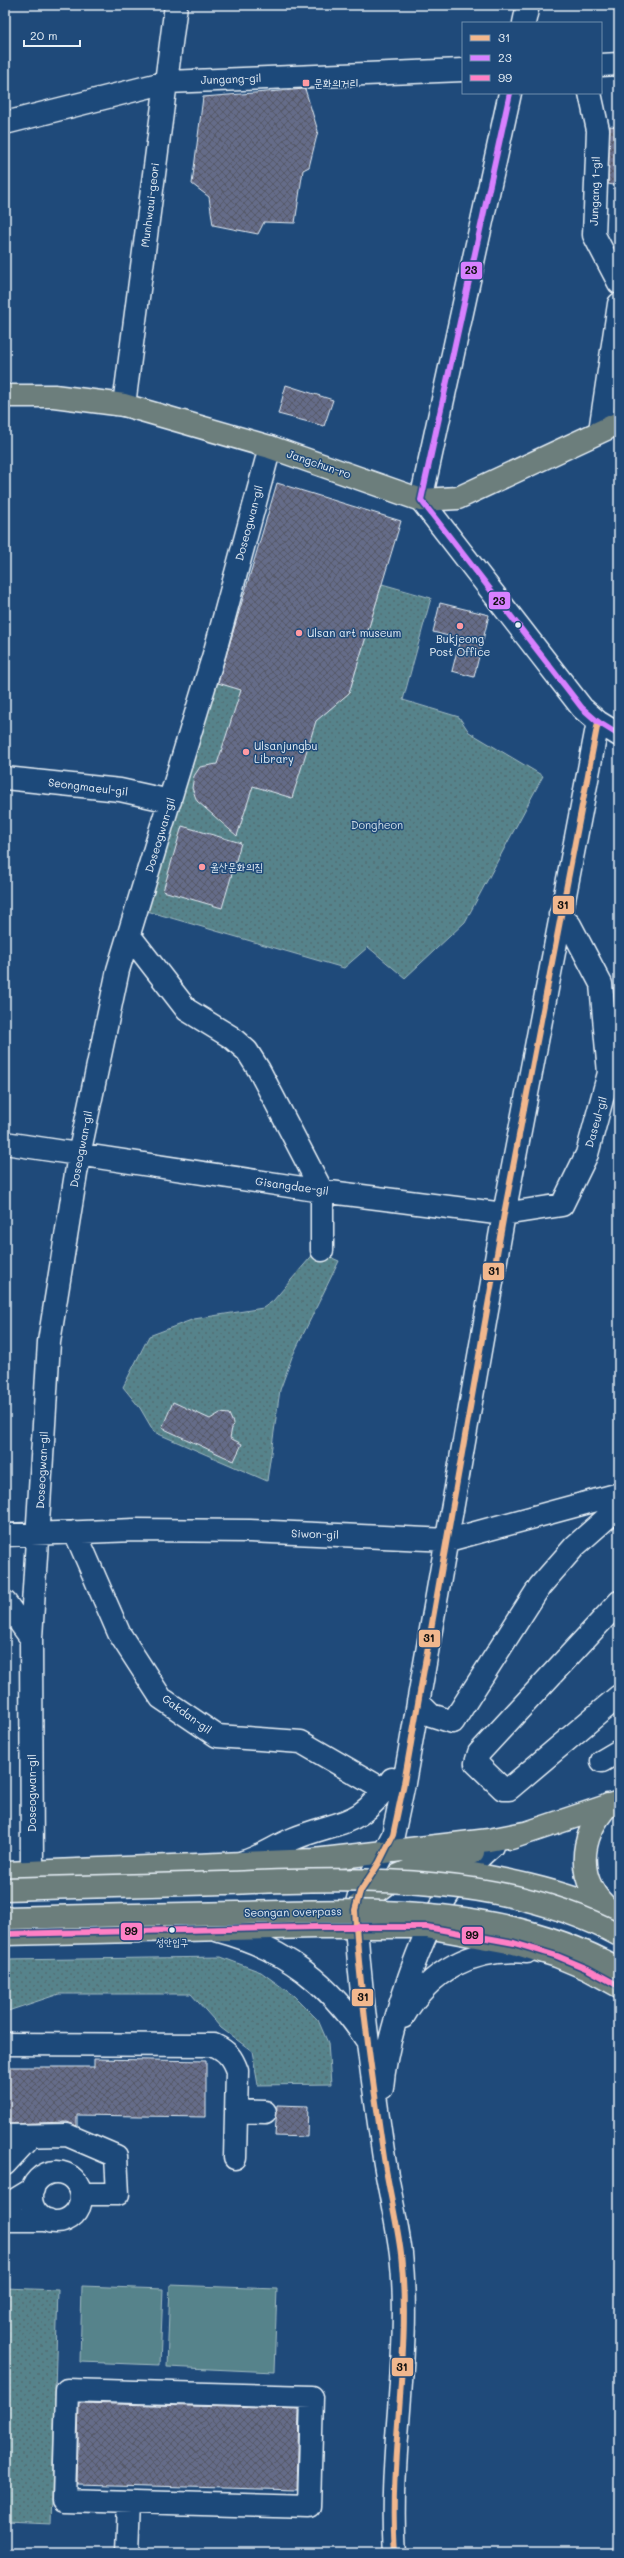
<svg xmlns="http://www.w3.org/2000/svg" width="624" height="2558" viewBox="0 0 624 2558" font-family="Mali,'Poor Story',sans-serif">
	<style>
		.green { fill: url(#green-dots); stroke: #a0bac2 }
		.pitch { fill: #57838b; stroke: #a0bac2 }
		.building { fill: url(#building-cross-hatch); stroke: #e8f1f8 }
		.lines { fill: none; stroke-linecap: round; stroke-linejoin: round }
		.minor-casing { stroke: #e8f1f8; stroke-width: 25 }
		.major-casing { stroke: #e8f1f8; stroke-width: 25 }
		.minor { stroke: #1f4a7a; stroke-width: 22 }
		.major { stroke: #6c7e7c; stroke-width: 22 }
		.major-bridge-casing { stroke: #e8f1f8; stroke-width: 25; stroke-linecap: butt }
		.major-bridge { stroke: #6c7e7c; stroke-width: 22 }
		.bus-1-casing { stroke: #1f4a7a; stroke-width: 9 }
		.bus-2-casing { stroke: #1f4a7a; stroke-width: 9 }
		.bus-3-casing { stroke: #1f4a7a; stroke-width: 9 }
		.bus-1 { stroke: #f1b78d; stroke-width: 6 }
		.bus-2 { stroke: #d880ff; stroke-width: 6 }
		.bus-3 { stroke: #ff80c5; stroke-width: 6 }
		.poi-dot { fill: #ff9aa2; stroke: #1f4a7a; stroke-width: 1.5 }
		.bus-dot { fill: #e8f1f8; stroke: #1f4a7a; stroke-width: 1.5 }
		.labels { text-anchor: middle; stroke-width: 3; stroke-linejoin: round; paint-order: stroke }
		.bus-label { font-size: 10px; fill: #e8f1f8; stroke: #1f4a7a }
		.street-label { font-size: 11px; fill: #e8f1f8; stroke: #1f4a7a }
		.poi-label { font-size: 11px; fill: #e8f1f8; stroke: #1f4a7a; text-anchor: start }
		.park-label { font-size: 11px; fill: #d2e0e8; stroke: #1f4a7a }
		.line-badge { stroke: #1f4a7a; stroke-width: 1.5 }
		.pale-badge-label { font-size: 11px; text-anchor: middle; font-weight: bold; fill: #111 }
	</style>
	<defs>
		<pattern id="green-dots" width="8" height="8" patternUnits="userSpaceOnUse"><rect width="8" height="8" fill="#57838b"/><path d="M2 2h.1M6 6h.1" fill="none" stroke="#506b71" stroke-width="1.8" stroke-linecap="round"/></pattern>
		<pattern id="building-cross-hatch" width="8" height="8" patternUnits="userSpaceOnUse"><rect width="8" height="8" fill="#656c89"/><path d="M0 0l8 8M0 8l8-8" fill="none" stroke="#545866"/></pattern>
	</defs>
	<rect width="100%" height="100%" fill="#1f4a7a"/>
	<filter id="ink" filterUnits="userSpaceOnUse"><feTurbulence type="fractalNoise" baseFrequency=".025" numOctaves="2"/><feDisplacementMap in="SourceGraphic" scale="8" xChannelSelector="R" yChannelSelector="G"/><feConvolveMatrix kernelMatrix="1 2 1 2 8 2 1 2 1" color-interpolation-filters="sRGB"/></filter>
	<g filter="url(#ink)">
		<!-- green -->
		<path class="green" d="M382 584 431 598 403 700 459 717 469 732 543 776 465 922 405 978 368 947 344 968 147 911 216 682 323 715 349 693Z
			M316 1251 339 1261 292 1357 280 1390 267 1481 154 1432 140 1408 123 1387 149 1336 194 1319 263 1308 273 1301Z
			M221 1957 261 1972 294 1996 318 2020 328 2043 331 2084 258 2085 252 2051 221 2028 191 1994H59L5 2012V1960Z
			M5 2288 58 2290 51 2524 5 2522Z"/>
		<!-- pitch -->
		<path class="pitch" d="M170 2285 277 2289 274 2372 167 2367Z
			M82 2286 163 2289 160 2365 80 2362Z"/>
		<!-- building -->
		<path class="building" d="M305 89 318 131 309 167 303 170 295 223 264 222 258 234 213 225 209 197 192 184 203 97Z
			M610 126 619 127V186L608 184Z
			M286 385 333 400 324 426 278 414Z
			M277 483 401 521 349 693 316 721 292 798 253 786 237 836 197 801 192 788 194 776 200 767 217 764 241 690 218 683Z
			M440 603 489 615 474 677 452 671 460 639 433 632Z
			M182 826 241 843 222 908 163 891Z
			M173 1402 210 1419 220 1413 229 1414 233 1423 230 1438 242 1444 234 1461 162 1428Z
			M94 2059 206 2061V2117L77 2115V2126L67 2122 5 2124V2067H94Z
			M277 2105 308 2106 307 2137 275 2136Z
			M79 2403 299 2409 297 2490 77 2484Z"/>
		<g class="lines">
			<!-- minor casing -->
			<g class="minor-casing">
				<path id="minor" d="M524 23 528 5
					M601 65 619 64
					M510 93 421 500 582 708 598 722 619 735
					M590 93 598 130 594 235 619 283
					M5 123 167 82 463 70
					M124 405 176 5
					M600 431 619 304
					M5 778 120 790 170 801
					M129 935 187 1010 231 1037 247 1051 259 1070 322 1191V1250
					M5 1143 322 1191 504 1214 562 1205 587 1154 609 1073 601 984 570 925 560 915
					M75 1532 119 1633 161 1698 217 1736 301 1742 384 1790
					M5 1535 135 1530 250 1531 449 1540 619 1494
					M5 1602 31 1638
					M619 1602 479 1753 476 1763 503 1789H509L619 1696
					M418 1702 431 1715 453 1722 540 1586 575 1546 619 1507
					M602 1761 619 1751
					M243 1862C261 1857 276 1846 293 1839 342 1819 359 1829 392 1779
					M32 1872 31 1638 49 1342 79 1155 118 970 215 651 270 447
					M219 1931C286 1949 330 1984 368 2042
					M403 2017C430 1970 473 1947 527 1952
					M5 2044 214 2045C227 2051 232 2057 237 2071L235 2158
					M382 2088C385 2054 394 2022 405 1990 424 1931 444 1887 492 1846
					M236 2111 265 2112
					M5 2136 67 2135 116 2156 118 2194H81
					M5 2164 31 2136
					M31 2197a25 25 0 1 1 50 0a25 25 0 1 1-50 0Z
					M5 2206 33 2189
					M5 2220H48
					M67 2390 312 2397 309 2507 64 2500Z
					M127 2553 129 2502
					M395 2553C388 2453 412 2354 401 2254 397 2222 389 2190 384 2158 372 2076 360 1993 355 1910L360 1892 379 1863 393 1835 404 1783 504 1214 598 722"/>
			</g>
			<!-- major casing -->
			<g class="major-casing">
				<path id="major" d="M5 396H54L124 405 270 447 421 500 458 498 619 423
					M608 1805C578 1838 575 1882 611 1911
					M511 1838 619 1802
					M432 1867C489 1876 568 1890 619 1917
					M5 1873 314 1860 489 1840 525 1833
					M342 1918 399 1875 420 1866 473 1852
					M5 1934 317 1927H427L514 1943 557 1956 588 1969 619 1986"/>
			</g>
			<!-- minor -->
			<use href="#minor" class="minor"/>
			<!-- major -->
			<use href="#major" class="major"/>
			<!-- major-bridge casing -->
			<g class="major-bridge-casing">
				<path id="major-bridge" d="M5 1889C78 1887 151 1885 224 1883 354 1879 500 1871 619 1935
					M5 1918C82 1916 160 1914 237 1913 367 1910 502 1903 619 1969"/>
			</g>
			<!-- major-bridge -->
			<use href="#major-bridge" class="major-bridge"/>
			<!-- bus-1 casing -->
			<g class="bus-1-casing">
				<path id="bus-1" d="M395 2553C388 2453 412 2354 401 2254 397 2222 389 2190 384 2158 372 2076 360 1993 355 1910L360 1892 379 1863 393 1835 404 1783 504 1214 598 722"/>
			</g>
			<!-- bus-2 casing -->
			<g class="bus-2-casing">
				<path id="bus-2" d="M510 93 421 500 582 708 598 722 619 735"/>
			</g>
			<!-- bus-3 casing -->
			<g class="bus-3-casing">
				<path id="bus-3" d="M5 1934 317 1927H427L514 1943 557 1956 588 1969 619 1986"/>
			</g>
			<!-- bus-1 -->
			<use href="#bus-1" class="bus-1"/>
			<!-- bus-2 -->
			<use href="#bus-2" class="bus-2"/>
			<!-- bus-3 -->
			<use href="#bus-3" class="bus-3"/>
		</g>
	</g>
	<!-- markers -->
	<g class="poi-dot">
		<rect x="302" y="79" width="8" height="8" rx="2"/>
		<circle cx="460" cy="626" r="4"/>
		<circle cx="299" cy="633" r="4"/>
		<circle cx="246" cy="752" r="4"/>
		<circle cx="202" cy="867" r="4"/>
	</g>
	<g class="bus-dot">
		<circle cx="518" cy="625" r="3.5"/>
		<circle cx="172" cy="1930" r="3.5"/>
	</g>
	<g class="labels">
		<!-- bus labels -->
		<g class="bus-label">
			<text x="172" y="1946">성안입구</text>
		</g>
		<!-- street labels -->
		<g class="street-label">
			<text transform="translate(231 79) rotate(-2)" y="4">Jungang-gil</text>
			<text transform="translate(595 191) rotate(-88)" y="4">Jungang 1-gil</text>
			<text transform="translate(150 205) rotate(-83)" y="4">Munhwaui-geori</text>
			<text transform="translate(319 464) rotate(19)" y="4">Jangchun-ro</text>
			<text transform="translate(249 523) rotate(-75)" y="4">Doseogwan-gil</text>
			<text transform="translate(88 787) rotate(7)" y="4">Seongmaeul-gil</text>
			<text transform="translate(160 835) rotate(-73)" y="4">Doseogwan-gil</text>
			<text transform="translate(596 1122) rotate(-74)" y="4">Daseul-gil</text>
			<text transform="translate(81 1149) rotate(-79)" y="4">Doseogwan-gil</text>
			<text transform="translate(292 1186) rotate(8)" y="4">Gisangdae-gil</text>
			<text transform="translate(42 1470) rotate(-87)" y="4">Doseogwan-gil</text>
			<text transform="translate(315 1534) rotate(2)" y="4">Siwon-gil</text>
			<text transform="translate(187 1714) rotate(36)" y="4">Gakdan-gil</text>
			<text transform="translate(32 1793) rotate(-90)" y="4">Doseogwan-gil</text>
			<text transform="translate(293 1912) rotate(-1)" y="4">Seongan overpass</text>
		</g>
		<!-- poi labels -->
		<g class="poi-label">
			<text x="314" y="87">문화의거리</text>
			<text x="307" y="637">Ulsan art museum</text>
			<text x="460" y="643" text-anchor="middle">Bukjeong<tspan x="460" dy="13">Post Office</tspan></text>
			<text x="254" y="750">Ulsanjungbu<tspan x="254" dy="13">Library</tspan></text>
			<text x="210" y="871">울산문화의집</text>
		</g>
		<!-- park labels -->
		<g class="park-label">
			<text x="377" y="829">Dongheon</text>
		</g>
	</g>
	<g class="line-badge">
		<rect x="460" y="261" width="23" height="19" rx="4" fill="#d880ff"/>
		<rect x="488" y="591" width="23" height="19" rx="4" fill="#d880ff"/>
		<rect x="552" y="895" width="23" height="20" rx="4" fill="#f1b78d"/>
		<rect x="482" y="1262" width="23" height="19" rx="4" fill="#f1b78d"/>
		<rect x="418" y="1629" width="23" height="19" rx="4" fill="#f1b78d"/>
		<rect x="120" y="1922" width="23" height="19" rx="4" fill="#ff80c5"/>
		<rect x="461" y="1926" width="23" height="19" rx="4" fill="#ff80c5"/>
		<rect x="351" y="1988" width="23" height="19" rx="4" fill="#f1b78d"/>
		<rect x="391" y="2357" width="23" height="20" rx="4" fill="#f1b78d"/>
	</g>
	<g class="pale-badge-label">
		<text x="471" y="274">23</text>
		<text x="499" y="605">23</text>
		<text x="563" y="909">31</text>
		<text x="494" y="1275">31</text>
		<text x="429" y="1642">31</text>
		<text x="131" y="1935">99</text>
		<text x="472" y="1939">99</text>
		<text x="363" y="2001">31</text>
		<text x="402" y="2371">31</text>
	</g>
	<!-- margin -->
	<rect width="624" height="2558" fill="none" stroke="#1f4a7a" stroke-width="20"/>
	<rect x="10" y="10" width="604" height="2538" fill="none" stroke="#e8f1f8" stroke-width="1.5" filter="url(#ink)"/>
	<!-- legend -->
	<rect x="462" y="22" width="140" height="72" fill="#1f4a7a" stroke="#6f8dac"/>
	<rect x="470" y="35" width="20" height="6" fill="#f1b78d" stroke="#6f8dac"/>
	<text x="498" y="42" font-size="12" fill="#e8f1f8">31</text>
	<rect x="470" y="55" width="20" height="6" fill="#d880ff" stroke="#6f8dac"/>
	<text x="498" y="62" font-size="12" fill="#e8f1f8">23</text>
	<rect x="470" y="75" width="20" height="6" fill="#ff80c5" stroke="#6f8dac"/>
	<text x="498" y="82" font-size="12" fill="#e8f1f8">99</text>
	<!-- scale -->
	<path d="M24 40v6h56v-6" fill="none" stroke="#e8f1f8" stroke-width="2"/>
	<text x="30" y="40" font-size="12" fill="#e8f1f8" stroke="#1f4a7a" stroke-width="3" paint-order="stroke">20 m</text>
</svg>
